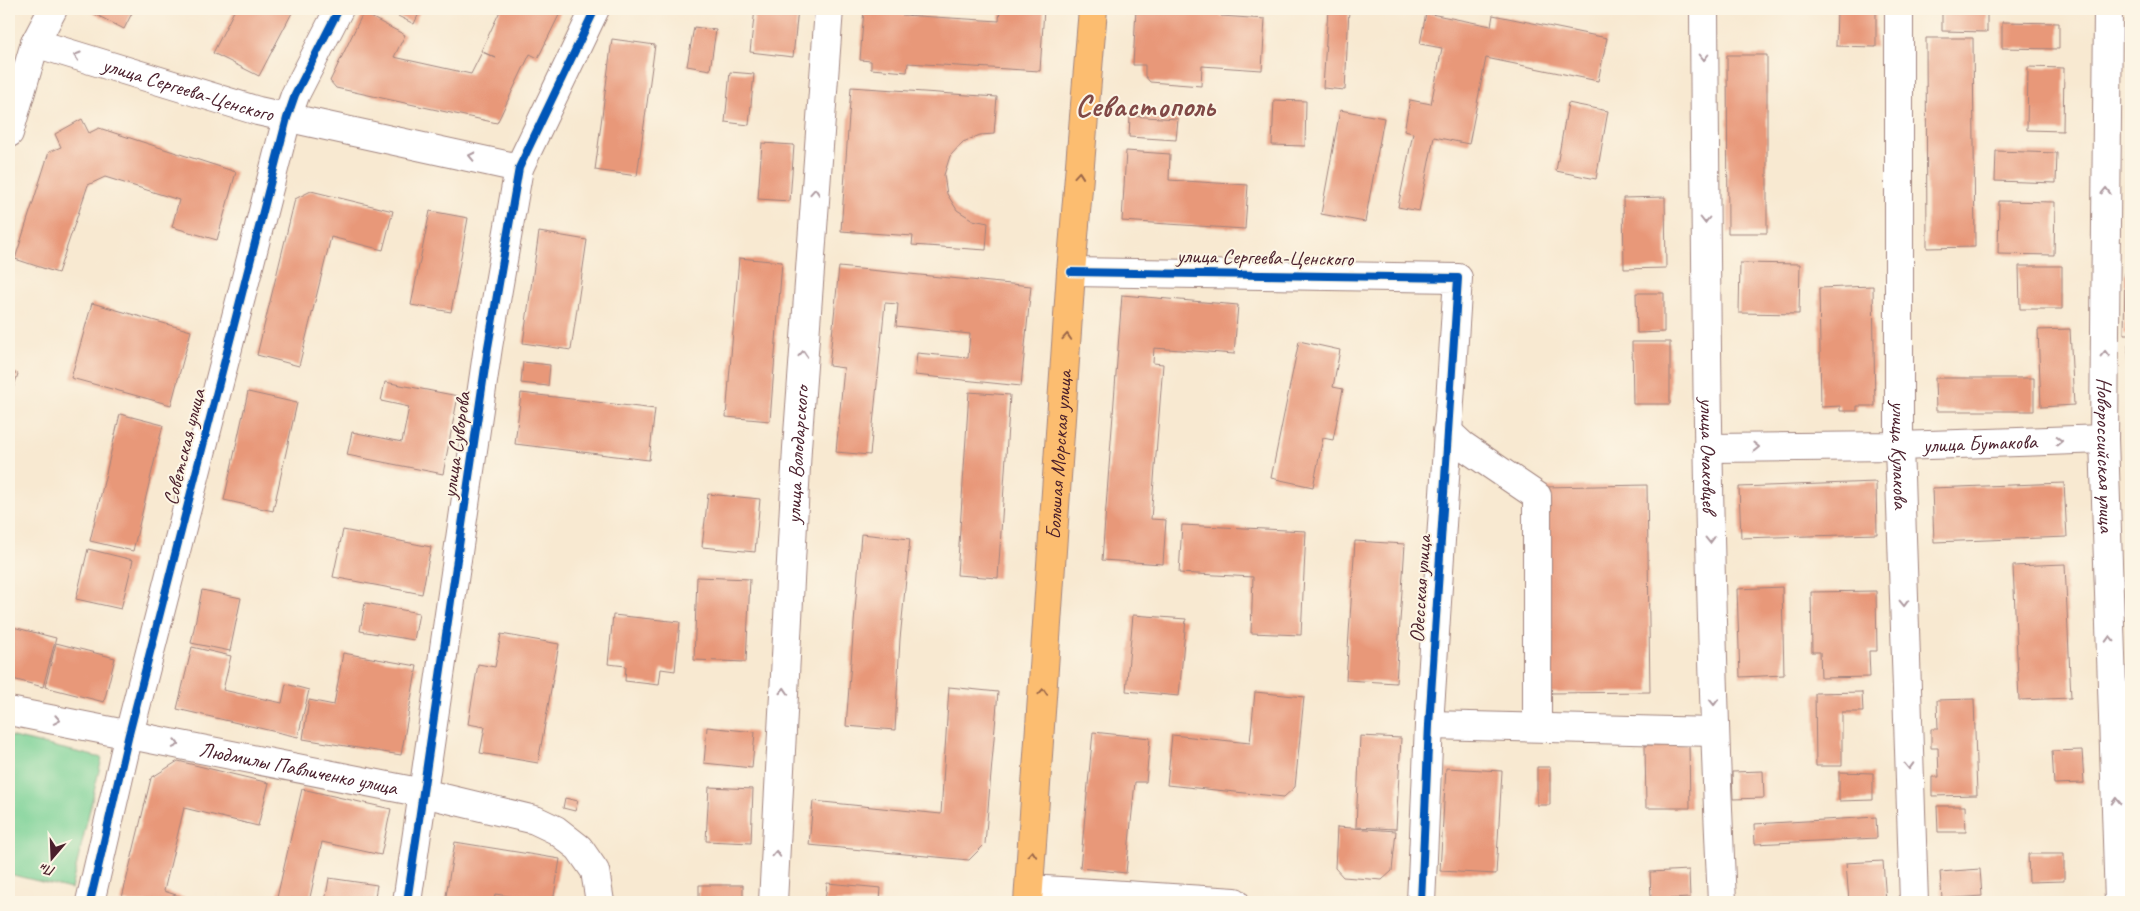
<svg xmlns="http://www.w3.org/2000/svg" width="2140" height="911" viewBox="0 0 2140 911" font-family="Caveat,sans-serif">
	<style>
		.green { fill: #7bd297; stroke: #627861 }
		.building { fill: #e89879 }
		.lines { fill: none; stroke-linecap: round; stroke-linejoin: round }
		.minor-casing { stroke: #a1847e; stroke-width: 30 }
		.major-casing { stroke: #a1847e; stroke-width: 30 }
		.minor { stroke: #fff; stroke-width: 28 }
		.major { stroke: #fcbd6f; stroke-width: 28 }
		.cycleway-casing { stroke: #fcf5e5; stroke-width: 11 }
		.cycleway { stroke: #0057b8; stroke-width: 8 }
		.oneway { stroke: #ae9aa0 }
		.oneway2 { stroke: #9a664a }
		.labels { text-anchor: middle; stroke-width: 4; stroke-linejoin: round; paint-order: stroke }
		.street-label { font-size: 21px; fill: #4a1f2b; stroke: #fcf5e5 }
		.town-label { font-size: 31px; font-weight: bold; fill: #814946; stroke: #fcf5e5 }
	</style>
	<rect width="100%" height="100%" fill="#fcf5e5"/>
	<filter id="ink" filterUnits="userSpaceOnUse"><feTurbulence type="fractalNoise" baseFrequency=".02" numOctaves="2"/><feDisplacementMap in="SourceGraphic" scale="10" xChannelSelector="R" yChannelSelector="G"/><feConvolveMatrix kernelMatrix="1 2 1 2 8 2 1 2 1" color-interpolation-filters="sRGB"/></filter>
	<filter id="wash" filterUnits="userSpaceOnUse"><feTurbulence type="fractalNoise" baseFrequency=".0096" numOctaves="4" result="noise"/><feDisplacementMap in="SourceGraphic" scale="20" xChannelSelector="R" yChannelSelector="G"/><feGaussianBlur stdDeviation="1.12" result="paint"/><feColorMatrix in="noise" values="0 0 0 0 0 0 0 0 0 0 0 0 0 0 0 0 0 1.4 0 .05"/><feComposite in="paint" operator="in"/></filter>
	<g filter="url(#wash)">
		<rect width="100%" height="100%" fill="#f8e9d1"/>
		<!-- green -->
		<path class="green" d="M9 736 102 758 71 889 9 874Z"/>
		<g id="blocks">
			<!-- building -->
			<path class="building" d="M85 9H134L124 29Z
				M235 9H294L259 76 213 53Z
				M384 9H421L414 24Z
				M501 9H562L538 58 530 54 497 123 336 88 330 81 363 13 405 35 394 57 471 74 482 52 496 58 481 51Z
				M755 9H798L793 57 750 52Z
				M864 9H903L902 15 999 21 1000 9H1044L1040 71 908 63 907 72 871 69V61L860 60Z
				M1136 9H1221V16L1265 19 1262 70 1202 66 1201 86 1150 82 1145 76V65H1133Z
				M1328 9H1349L1345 90 1323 88Z
				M1837 9H1876V47L1836 46Z
				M1942 9H1987V32L1942 31Z
				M1426 13 1491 26 1493 15 1607 38 1598 81 1486 58 1469 144 1434 137 1419 211 1398 207 1413 133 1404 131 1410 100 1431 104 1442 48 1420 44Z
				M2002 22 2059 23V49L2002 48Z
				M694 27 716 30 710 70 687 66Z
				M1926 38H1973L1975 247 1927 248Z
				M612 39 655 45 637 176 595 170Z
				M1727 55H1767V233H1728Z
				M2028 67 2064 68 2063 131 2027 130Z
				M730 72 754 74 749 125 725 122Z
				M851 87 997 97 994 134 980 135 963 142 950 156 944 175 947 194 957 210 973 220 988 223 986 250 912 245 913 236 841 231Z
				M1274 100 1306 101 1305 146 1272 145Z
				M1568 103 1608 111 1596 179 1556 171Z
				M1340 110 1384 118 1365 222 1321 214Z
				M1130 116 1178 119 1176 140 1129 137Z
				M82 119 89 133 99 128 236 172 217 240 172 227 179 200 105 177 88 185 58 273 15 259 49 152 61 147 55 134Z
				M762 143 794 145 790 201 758 199Z
				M1126 151 1170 154 1169 180 1248 185 1245 229 1122 221Z
				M1996 151 2057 153 2056 183 1995 181Z
				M311 191 393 211 383 250 331 237 299 366 257 355 295 199Z
				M1665 197 1666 268 1624 269 1623 198Z
				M1999 201 2055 202 2054 255 1998 254Z
				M430 211 468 218 451 312 411 305Z
				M539 232 587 240 571 350 523 343Z
				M739 258 782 262 770 421 726 417Z
				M1740 263 1800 264 1799 314 1739 313Z
				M2019 266H2062V309H2020Z
				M839 267 1031 286 1021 386 915 375 917 353 968 358 970 334 896 326 898 304 885 303 870 455 836 452 844 368 829 366Z
				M2125 273H2131V334H2124Z
				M1873 286 1875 406H1857V411H1840V406L1821 407 1819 288Z
				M1636 293H1664V332L1637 333Z
				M1122 295 1238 305 1234 354 1154 348 1153 363 1163 364 1151 519 1166 520 1163 564 1102 560Z
				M92 303 191 331 171 405 71 378Z
				M2070 329 2074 405 2041 407 2038 330Z
				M1299 341 1340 350 1333 387 1343 389 1333 440 1323 438 1313 487 1271 478Z
				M1632 342H1670V404H1633Z
				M2128 345H2131V412H2130Z
				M523 362 550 365 548 386 521 383Z
				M9 371 18 374 9 400Z
				M1935 378H2034V411H1936Z
				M385 382 458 396 443 474 347 455 352 432 402 442 409 407 381 401Z
				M248 392 297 403 273 511 224 500Z
				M969 392 1010 395 998 578 957 575Z
				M521 393 655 409 649 460 515 444Z
				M120 414 163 425 133 551 90 541Z
				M1876 482 1877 534 1741 538 1739 487Z
				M2064 483 2067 537 1934 542 1932 488Z
				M1647 485 1650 692 1548 693 1545 487Z
				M708 494 760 499 755 552 702 547Z
				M1182 525 1306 531 1301 635 1251 633 1253 577 1179 573Z
				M343 530 431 547 422 594 333 577Z
				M861 534 910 539 900 639 895 730 846 726Z
				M1355 541 1405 544 1396 683 1346 680Z
				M88 549 133 560 121 609 76 599Z
				M2065 564 2071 698 2019 700 2013 566Z
				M697 577 750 579 746 662 694 660Z
				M1782 587 1784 675 1740 677 1737 589Z
				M202 590 241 598 230 651 191 643Z
				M1876 591 1877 651H1869L1870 677 1821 678 1820 652H1812L1811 592Z
				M365 603 419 613 414 640 360 631Z
				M613 615 680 622 675 671 661 669 659 685 625 681 626 666 608 664Z
				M1133 615 1186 619 1179 696 1126 691Z
				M9 626 56 638 43 687 9 678Z
				M501 634 559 644 538 763 480 753 485 727 468 724 478 664 495 667Z
				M56 643 115 658 104 702 45 687Z
				M192 647 231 656 223 690 282 703 286 684 309 690 298 737 177 709Z
				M343 653 417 666 401 755 303 739 309 700 334 705Z
				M949 687 998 692 985 844 969 860 809 845 813 801 941 814Z
				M1255 692 1304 697 1295 787 1284 797 1167 785 1172 735 1250 743Z
				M1862 692 1863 712H1842V766H1816L1815 693Z
				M1974 699 1977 795 1932 796V777H1939L1938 748H1931V729H1938L1937 700Z
				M707 727 755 732 752 768 704 763Z
				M1093 732 1150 738 1146 782H1135L1126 873 1080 868Z
				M1360 736 1401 738 1396 829 1356 827Z
				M1689 744 1690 808H1646L1645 745Z
				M2082 750 2084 783 2054 784 2052 751Z
				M178 761 269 783 258 826 184 808 164 891 191 900 190 902H121L151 778Z
				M1537 767H1550V805H1537Z
				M1446 768 1502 771 1496 874 1440 871Z
				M1763 771 1764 798 1733 799 1732 772Z
				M1839 772 1873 773V800L1839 801Z
				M709 787 753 789 751 843 706 841Z
				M302 789 391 809 381 855 322 842 309 902H276Z
				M565 798 578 801 575 811 563 808Z
				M1937 806H1965L1966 832H1938Z
				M1876 817 1877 838 1755 844 1754 824Z
				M1337 827 1396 831 1392 871 1382 880 1343 877 1335 868Z
				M455 842 560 859 553 902H520L521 898 495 894 494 902H445Z
				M2028 854H2064V881L2029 882Z
				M1883 861 1886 902H1849L1846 863Z
				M1980 869 1982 896 1942 899 1940 872Z
				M1689 870 1690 898 1651 900 1650 872Z
				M329 878 377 885 374 902H325Z
				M827 883 881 888 880 902H825Z
				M699 885H743V902H699Z"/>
		</g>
	</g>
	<g filter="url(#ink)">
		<use href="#blocks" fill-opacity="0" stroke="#a1847e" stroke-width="1"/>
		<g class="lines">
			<!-- minor casing -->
			<g class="minor-casing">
				<g id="minor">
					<path id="s1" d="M1704 9C1706 307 1708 605 1722 902"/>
					<path id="s2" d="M1899 9V446L1914 902"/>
					<path id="s3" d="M2108 9 2104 439 2119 902"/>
					<path id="s4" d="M35 43 258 111 519 168"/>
					<path d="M9 133 35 43 53 9"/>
					<path d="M1071 272 1458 278 1429 725 1421 902"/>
					<path d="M1447 431 1462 445 1537 496V727"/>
					<path id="s5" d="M1708 448 1899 446 2104 439"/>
					<path id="s6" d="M9 711 423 793 535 820 556 830 579 848 595 871 600 902"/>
					<path d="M1429 725 1714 732"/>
					<path d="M1029 889 1235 902"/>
					<path d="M90 902 129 734 287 118 295 95 339 9"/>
					<path d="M407 902 488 347 519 168 595 9"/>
					<path id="s7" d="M773 902 797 448 829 9"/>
				</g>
			</g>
			<!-- major casing -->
			<g class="major-casing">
				<g id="major">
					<path id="s8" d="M1028 902 1071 272 1093 9"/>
				</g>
			</g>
			<!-- minor -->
			<use href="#minor" class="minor"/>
			<!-- major -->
			<use href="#major" class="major"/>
			<!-- cycleway casing -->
			<g class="cycleway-casing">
				<path id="cycleway" d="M1071 272 1458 278 1429 725 1421 902
					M90 902 129 734 287 118 295 95 339 9
					M407 902 488 347 519 168 595 9"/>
			</g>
			<!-- cycleway -->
			<use href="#cycleway" class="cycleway"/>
		</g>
		<!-- one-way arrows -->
		<defs><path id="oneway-chevron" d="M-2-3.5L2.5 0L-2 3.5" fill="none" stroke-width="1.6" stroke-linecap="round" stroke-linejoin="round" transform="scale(1.25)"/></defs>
		<g class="oneway">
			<use href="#oneway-chevron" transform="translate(77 56) rotate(-163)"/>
			<use href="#oneway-chevron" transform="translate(1704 57) rotate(90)"/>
			<use href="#oneway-chevron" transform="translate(472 156) rotate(-168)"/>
			<use href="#oneway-chevron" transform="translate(2106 191) rotate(-89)"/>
			<use href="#oneway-chevron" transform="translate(815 192) rotate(-86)"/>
			<use href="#oneway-chevron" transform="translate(1705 220) rotate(90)"/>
			<use href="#oneway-chevron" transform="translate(803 354) rotate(-86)"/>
			<use href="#oneway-chevron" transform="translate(2105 354) rotate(-89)"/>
			<use href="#oneway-chevron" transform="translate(2059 441) rotate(-2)"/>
			<use href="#oneway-chevron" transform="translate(1756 447) rotate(-1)"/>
			<use href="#oneway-chevron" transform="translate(1710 540) rotate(89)"/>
			<use href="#oneway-chevron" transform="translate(1904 603) rotate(88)"/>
			<use href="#oneway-chevron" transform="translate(2110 639) rotate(-92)"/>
			<use href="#oneway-chevron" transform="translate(784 691) rotate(-87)"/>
			<use href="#oneway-chevron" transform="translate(1714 702) rotate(89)"/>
			<use href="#oneway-chevron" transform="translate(57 720) rotate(11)"/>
			<use href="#oneway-chevron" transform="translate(176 744) rotate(11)"/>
			<use href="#oneway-chevron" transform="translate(1909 766) rotate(88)"/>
			<use href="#oneway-chevron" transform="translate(2116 801) rotate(-92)"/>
			<use href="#oneway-chevron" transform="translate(776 854) rotate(-87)"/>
		</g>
		<g class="oneway2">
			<use href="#oneway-chevron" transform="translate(1079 175) rotate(-85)"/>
			<use href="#oneway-chevron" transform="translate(1067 337) rotate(-86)"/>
			<use href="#oneway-chevron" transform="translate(1043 692) rotate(-86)"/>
			<use href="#oneway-chevron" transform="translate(1032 854) rotate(-86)"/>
		</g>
	</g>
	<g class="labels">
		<!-- street labels -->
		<g class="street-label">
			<text dy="7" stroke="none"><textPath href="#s4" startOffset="160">улица Сергеева-Ценского</textPath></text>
			<text transform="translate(1265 257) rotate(1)" y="7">улица Сергеева-Ценского</text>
			<text dy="7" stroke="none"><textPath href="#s5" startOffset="272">улица Бутакова</textPath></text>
			<text transform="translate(456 445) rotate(-82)" y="7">улица Суворова</text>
			<text transform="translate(184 447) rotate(-76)" y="7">Советская улица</text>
			<text dy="7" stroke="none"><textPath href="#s7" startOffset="448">улица Володарского</textPath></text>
			<text dy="7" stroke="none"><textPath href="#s8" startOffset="448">Большая Морская улица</textPath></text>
			<text dy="7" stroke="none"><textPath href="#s1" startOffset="446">улица Очаковцев</textPath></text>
			<text dy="7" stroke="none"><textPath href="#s2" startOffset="446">улица Кулакова</textPath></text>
			<text dy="7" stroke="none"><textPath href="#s3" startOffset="446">Новороссийская улица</textPath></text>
			<text transform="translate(1420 589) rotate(-86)" y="7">Одесская улица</text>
			<text dy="7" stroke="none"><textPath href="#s6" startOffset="295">Людмилы Павличенко улица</textPath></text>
		</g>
		<!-- town labels -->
		<g class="town-label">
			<text x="1145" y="116">Севастополь</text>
		</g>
	</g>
	<!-- margin -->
	<rect width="2140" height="911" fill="none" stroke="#fcf5e5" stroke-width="30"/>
	<!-- north arrow -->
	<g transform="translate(52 858) rotate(199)" stroke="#fcf5e5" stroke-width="4" paint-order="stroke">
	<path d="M0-4L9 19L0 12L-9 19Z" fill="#4a1f2b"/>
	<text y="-8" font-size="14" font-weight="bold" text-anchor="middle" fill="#4a1f2b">Пн</text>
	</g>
</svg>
